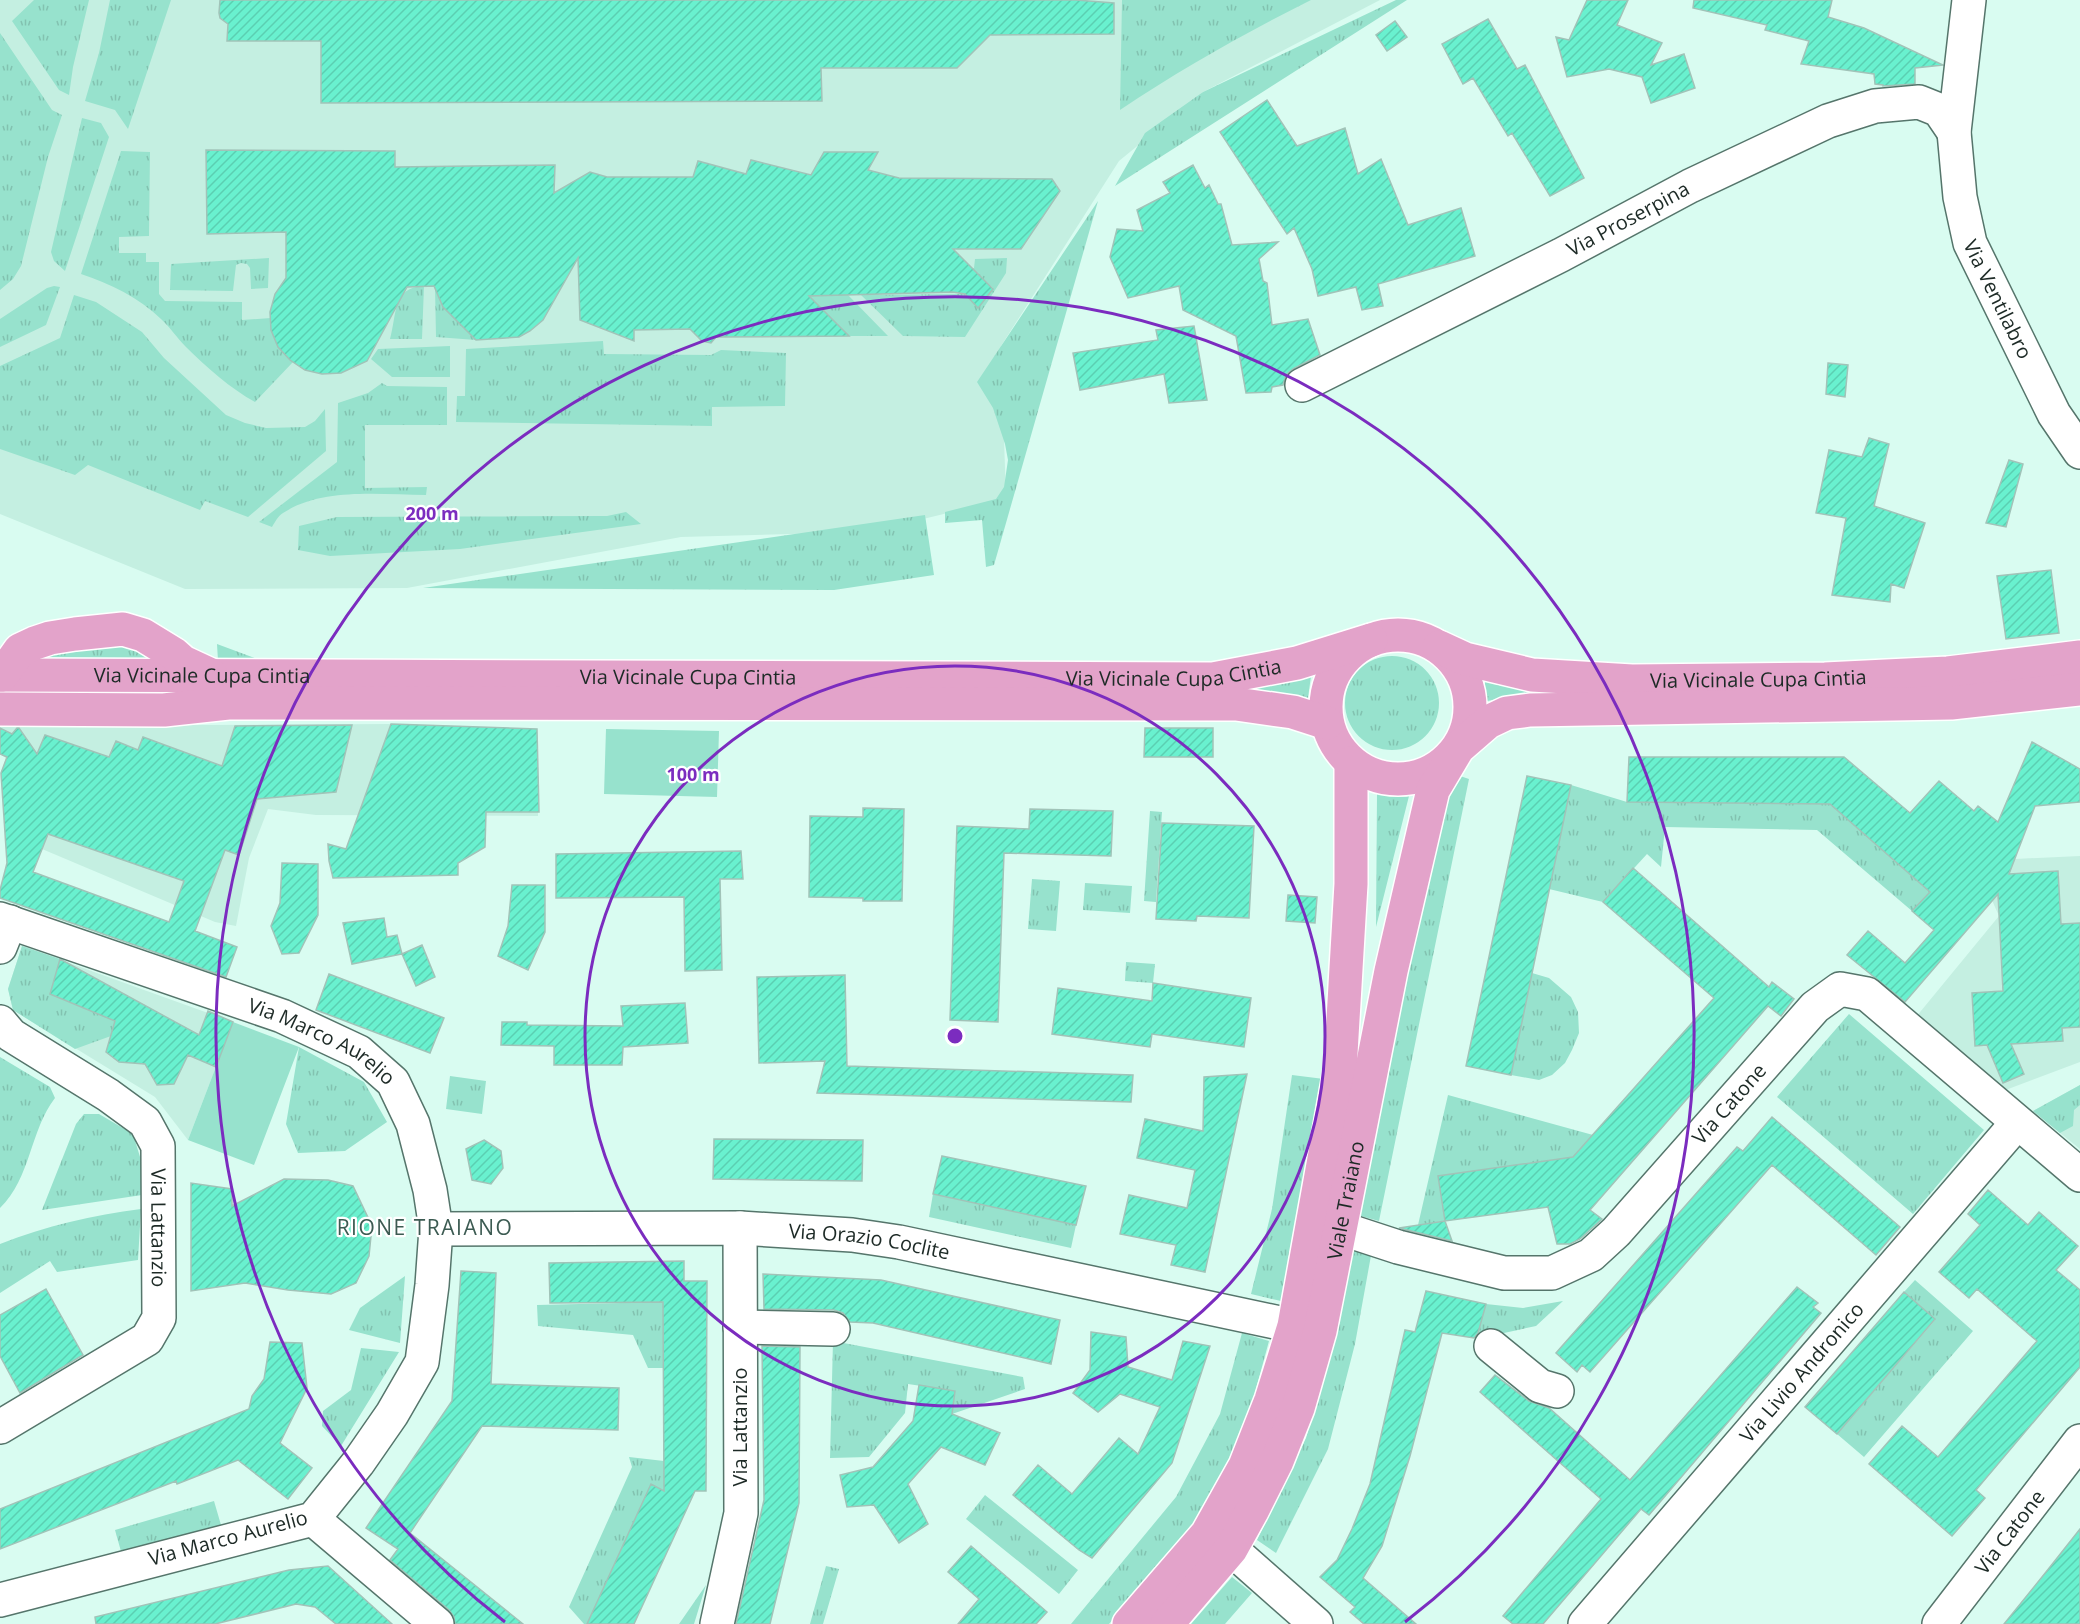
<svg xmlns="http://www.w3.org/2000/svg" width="2080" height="1624" viewBox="0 0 2080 1624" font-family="'Open Sans',sans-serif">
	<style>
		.built { fill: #c4efe1 }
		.grass { fill: url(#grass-tufts) }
		.pitch { fill: #97e2cd }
		.building { fill: url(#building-hatch); stroke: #a1c3b8; stroke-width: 1.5; fill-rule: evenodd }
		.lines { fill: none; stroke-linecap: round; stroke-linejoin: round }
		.minor-casing { stroke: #55756b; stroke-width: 36 }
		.major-casing { stroke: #fff; stroke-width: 36 }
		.minor { stroke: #fff; stroke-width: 33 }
		.major { stroke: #e3a3ca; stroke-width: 33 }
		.ring { fill: none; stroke: #7b2cbf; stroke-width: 3 }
		.labels { text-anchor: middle; stroke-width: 4.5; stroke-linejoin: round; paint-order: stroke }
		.street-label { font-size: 20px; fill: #1d2a26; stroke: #fff }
		.neighbourhood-label { font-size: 21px; letter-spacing: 1.5px; fill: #3c5b52; stroke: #fff }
		.centre { fill: #7b2cbf; stroke: #fff; stroke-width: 3 }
		.ring-label { font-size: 18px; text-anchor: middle; font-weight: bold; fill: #7b2cbf; stroke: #fff; stroke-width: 4.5; stroke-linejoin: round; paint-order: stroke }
	</style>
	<defs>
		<pattern id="grass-tufts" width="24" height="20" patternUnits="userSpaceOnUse" patternTransform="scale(1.5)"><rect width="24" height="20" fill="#97e2cd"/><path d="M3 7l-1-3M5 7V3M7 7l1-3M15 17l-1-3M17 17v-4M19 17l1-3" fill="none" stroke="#82c2b0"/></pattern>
		<pattern id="building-hatch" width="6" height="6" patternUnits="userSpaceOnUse" patternTransform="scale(1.5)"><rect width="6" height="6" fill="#69f1cf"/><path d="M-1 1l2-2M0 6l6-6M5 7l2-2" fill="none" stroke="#5bcfb2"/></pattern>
	</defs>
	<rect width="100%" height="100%" fill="#d9fcf1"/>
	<!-- built -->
	<path class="built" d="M0 0H1380L1203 92 1119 161 1001 346 1006 499 869 532 681 537 407 588 185 589 0 514Z
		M391 724 537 729 538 816 316 815 268 809 249 858 236 926 215 922 42 849 26 784 1 773 6 758 0 754V726Z
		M2080 856V1062L2003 1091 1916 1017 1999 916 1991 898 2015 859Z
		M22 946 233 1022 188 1140 155 1097 13 1010 8 989Z
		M2080 1085V1149L2033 1111Z"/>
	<!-- grass -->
	<path class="grass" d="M34 0H89L73 67 69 95 59 90 12 21Z
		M110 0H171L128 129 115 110 85 101 99 53Z
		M1122 0H1311C1245 33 1181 69 1120 110Z
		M1396 0H1407L1115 186 1145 133 1203 92Z
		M0 33 52 110 62 115 48 157 21 266 13 279 0 290Z
		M82 118 101 123 109 137 65 271 54 261 51 252Z
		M121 151 150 152 149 236 119 237V253H146V262H159V294L165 301 242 302V320L271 318 278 346 293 362 255 402C231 389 205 366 186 347 177 338 170 327 161 319 140 298 109 283 81 274Z
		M1098 201 994 565 986 567 982 520 945 523V512L996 499 1004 487 1008 460 1005 444 993 408 977 382Z
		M269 258 268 288 251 289 250 268 247 264 241 263 236 265 233 291 170 290 171 264Z
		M1007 258 1006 273 965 337 903 336 861 295 965 294 978 308 993 288 977 273 965 287 954 269 974 268 975 259Z
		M54 286 60 287 46 325 0 347V319L47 288Z
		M424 286 422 339H390C397 315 392 287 424 286Z
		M435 287 444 297 440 301 443 307 476 340 436 337Z
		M74 295 96 302 142 332 164 358 226 415 245 423 266 428 305 427 315 421 325 409 326 451 248 517 205 501 200 510 88 465 75 475 0 449V366L60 338Z
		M848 295 888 336H849L809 296Z
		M603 341 604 354 711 355 721 350 786 353 785 406 712 407V426L456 422 457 396H465L466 349Z
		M450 346V377H392L371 359 378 349Z
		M382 383 387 386 447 387V425H365V488L427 487 426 495C381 495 323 487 283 513 278 516 275 522 272 527L259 522 337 462 338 403 368 393Z
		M626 512 641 524 460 549 330 556 298 550 299 526 337 517 607 516Z
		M925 515 934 575 834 590 423 588Z
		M128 641 153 661 36 658 81 647Z
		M217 644 271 664 218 661Z
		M1345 703a47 47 0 1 1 94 0a47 47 0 1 1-94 0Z
		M1312 669 1308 698 1209 690Z
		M1486 676 1541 691 1482 702Z
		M1454 774 1469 779 1379 1221 1357 1215 1424 875Z
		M1571 785 1627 802 1830 804 1930 892 1912 911 1817 830 1665 827 1661 867 1647 854 1603 902 1549 889Z
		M1377 794 1409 796 1376 927Z
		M1150 811 1162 812 1156 902 1144 901Z
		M1032 879 1060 881 1056 931 1028 929Z
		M1085 883 1132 886 1130 913 1083 910Z
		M22 946 60 959 50 994 126 1025 111 1036 75 1049 13 1010 8 989Z
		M1126 962 1155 964 1153 983 1125 981Z
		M1532 973 1549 978 1571 997 1578 1012 1579 1033 1572 1050 1565 1063 1552 1075 1539 1080 1511 1075Z
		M1849 1014 1984 1130 1913 1214 1777 1097Z
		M299 1047 364 1082 387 1122 345 1151 298 1153 286 1124Z
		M0 1057 50 1087 55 1098C30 1130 31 1178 0 1208Z
		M1292 1075 1324 1079 1301 1216 1281 1301 1251 1294 1272 1209Z
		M450 1076 486 1081 482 1114 446 1109Z
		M2080 1085V1105L2074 1110 2073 1126 2060 1133 2033 1111Z
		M1448 1095 1593 1135 1573 1157 1438 1177 1445 1221 1418 1225Z
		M84 1114H99L133 1134 144 1170 142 1195 42 1210 76 1124Z
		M933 1194 1076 1225 1071 1248 929 1217Z
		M141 1209 138 1260 57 1272 50 1261 0 1293V1244C46 1226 93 1215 141 1209Z
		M1351 1246 1372 1250 1355 1344 1328 1449 1276 1553 1257 1540 1306 1438 1334 1338Z
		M405 1276 400 1343 349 1330 360 1308Z
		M1915 1280 1973 1331 1864 1457 1837 1434 1935 1320 1904 1292Z
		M1563 1301 1536 1326 1476 1339 1486 1304 1523 1308Z
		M663 1302V1368H648L633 1335 538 1326 537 1305Z
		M1242 1333 1269 1341 1247 1422 1228 1471 1203 1513 1109 1624H1071L1176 1497 1220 1414Z
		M833 1341 1023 1377 1025 1389 952 1414 955 1391 908 1384 905 1413 869 1457 830 1458Z
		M361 1348 399 1352 341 1446 322 1426 323 1411 351 1390Z
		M629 1457 664 1461V1491L651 1485 587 1624H584L569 1607 632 1467Z
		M985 1495 1078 1570 1059 1594 966 1519Z
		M214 1501 221 1525 122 1555 115 1530Z
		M826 1566 839 1569 823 1624H810Z
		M1232 1577 1252 1593 1225 1624H1191Z
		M706 1585 694 1624H679Z"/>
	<!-- pitch -->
	<path class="pitch" d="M606 729 719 731 717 797 604 794Z
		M233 1022 299 1047 254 1165 188 1140Z"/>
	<!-- building -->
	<path class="building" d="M220 0H1076L1114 3V34L990 35 957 68H821L822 101 321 103V41H227L228 24 220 18 219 13Z
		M1587 0H1628L1617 25 1662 43 1651 65 1684 54 1695 88 1651 103 1642 77 1609 69 1567 77 1556 37 1569 40Z
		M1694 0H1832L1828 17 1864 28 1943 65 1915 68V84L1883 86V85L1875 84 1874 74 1801 64 1809 41 1765 30 1767 25 1693 8Z
		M1488 19 1517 69 1525 65 1584 178 1550 196 1512 133 1508 136 1473 78 1463 84 1442 44Z
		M1395 21 1407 37 1387 51 1376 35Z
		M1267 100 1297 146 1345 128 1358 174 1381 159 1408 225 1461 208 1475 256 1378 284 1383 306 1362 310 1356 287 1318 296 1312 269 1294 228 1287 234 1220 132Z
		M206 150 395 151V167L555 165 554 193 590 172 607 177H693L698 161 746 174 751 160 811 175 824 152H878L868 170 899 178 1052 179 1060 191 1021 249H953L993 289 978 308 965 294 953 292 809 296 849 336 716 337 711 343 702 341 690 329 634 330V341L580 320 578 258 543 320 530 331 519 337 476 340 443 307 434 286 407 287 367 361 341 373 322 374 305 370 290 360 278 347 271 330 270 312 275 294 286 278V232L207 234Z
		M1193 165 1205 188 1209 185 1218 204H1221L1232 245 1278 242 1259 259 1263 281 1267 283 1272 325 1308 319 1320 355 1293 369 1286 375 1283 385 1272 387 1271 392 1246 393 1236 336 1183 310 1179 286 1128 298 1110 257 1117 229 1143 231 1137 210 1170 193 1163 182Z
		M1194 326 1207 400 1169 403 1164 374 1080 390 1073 353 1158 340 1156 330Z
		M1828 363 1848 365 1845 397 1826 394Z
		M1869 438 1889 444 1874 506 1925 523 1904 588 1891 584 1890 602 1832 595 1846 518 1816 513 1829 450 1862 457Z
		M2009 460 2023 464 2006 527 1986 523Z
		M2051 570 2059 633 2006 639 1997 576Z
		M391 724 537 729 539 812H486L485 847 458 863V875L333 878 329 861 328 844 346 849Z
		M352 725 336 792 257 799 239 855 225 850 195 931 237 947 226 977 0 898V890L7 863 1 773 7 757 0 754V728L12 734 17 728H19L37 754 45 735 109 757 116 741 138 750 143 737 222 766 235 726ZM48 834 184 881 169 922 33 872Z
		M1145 728H1213V757H1144Z
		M2032 742 2080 769V802L2035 806 2009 874 2058 871 2061 924 2080 923V1027L2062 1028 2063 1041 2011 1044 2024 1074 2003 1083 1987 1045 1975 1046 1972 993 2003 991 1998 894 1905 1002 1847 955 1868 931 1905 963 1934 930 1912 911 1930 892 1830 804 1627 802 1629 757H1844L1910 813 1939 781 1974 811 1978 806 1998 822Z
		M1527 776 1571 785 1511 1075 1466 1066Z
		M863 808 904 809 902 901H863V898L809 897 810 816 863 817Z
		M1030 809 1113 811 1111 856 1004 853 998 1022 950 1020 957 826 1029 829Z
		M1162 823 1254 826 1249 918 1197 916 1196 921 1156 919Z
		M741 851 743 879H720L722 970 685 971 684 897 556 898V854Z
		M282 863 318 864V915L299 953 282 954 271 926 280 903Z
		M1633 868 1769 987 1772 982 1794 999 1781 1016 1768 1006 1590 1210 1602 1219 1580 1239 1570 1244H1557L1548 1207 1445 1221 1438 1176 1573 1157 1714 998 1603 902Z
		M512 885H545V932L528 970 498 956 508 926Z
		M1288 895 1317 897 1315 923 1286 921Z
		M384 918 387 937 397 935 402 954 352 964 343 923Z
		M422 945 435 977 416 986 402 954Z
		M60 959 199 1035 208 1011 233 1022 216 1067 188 1055 174 1084 157 1085 145 1064 119 1062 106 1052 115 1021 50 994Z
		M329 974 444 1018 430 1053 316 1010Z
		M845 975 847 1066 1133 1075 1131 1102 817 1093 825 1061 759 1063 757 977Z
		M1153 983 1251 998 1244 1047 1152 1034 1150 1047 1052 1034 1058 988 1152 1001Z
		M685 1003 688 1043 623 1047 622 1065H554V1046L501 1045 502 1022H527V1025L623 1026 621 1006Z
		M1247 1074 1205 1272 1171 1265 1176 1245 1120 1234 1129 1195 1187 1208 1195 1170 1137 1158 1145 1119 1203 1131 1204 1077Z
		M1772 1117 1900 1227 1876 1255 1772 1165 1590 1372 1582 1365 1577 1372 1556 1353 1737 1147 1743 1151Z
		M714 1139 863 1140 862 1181 713 1179Z
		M484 1140 501 1151 503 1168 491 1184 472 1180 466 1149Z
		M942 1156 1086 1186 1076 1225 933 1194Z
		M284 1179 328 1180 353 1186 372 1226 369 1256 356 1283 331 1294 288 1290 245 1283 191 1291V1183L232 1189V1206Z
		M1988 1190 2028 1225 2039 1212 2078 1246 2056 1270 2080 1290V1367L1976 1490 1985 1498 1952 1536 1869 1464 1902 1426 1938 1457 2037 1341 1977 1289 1969 1298 1939 1272 1980 1225 1968 1214Z
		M1445 1221 1452 1241 1399 1228Z
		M684 1261V1281H707L706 1491H695L634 1624H587L651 1484 664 1491 663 1302 550 1303 549 1263Z
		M461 1271 496 1273 491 1384 619 1388 618 1430 482 1426 410 1533 523 1624H455L454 1617 449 1610 390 1560 398 1549 366 1528 452 1401Z
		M763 1274 881 1280 1060 1320 1051 1364 873 1323 850 1322 843 1313 834 1310 764 1309Z
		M1797 1287 1818 1303 1813 1307 1821 1313 1649 1515 1641 1509 1543 1624H1513L1503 1616 1601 1499 1480 1392 1495 1375 1529 1401 1549 1408 1630 1480Z
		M46 1289 83 1355 20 1393 0 1356V1315Z
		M1426 1291 1486 1304 1478 1333 1474 1338 1442 1333 1410 1456 1382 1546 1363 1578 1416 1624H1364L1350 1612 1355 1607 1320 1577 1337 1560 1352 1529 1370 1484 1405 1330 1415 1332Z
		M1904 1292 1935 1319 1837 1434 1805 1407Z
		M1091 1332 1126 1337 1128 1367 1172 1380 1183 1341 1210 1346 1172 1463 1092 1558 1079 1550 1013 1495 1038 1465 1072 1494 1119 1438 1138 1454 1160 1407 1120 1394 1098 1412 1073 1393 1090 1370Z
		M270 1342 302 1343 307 1388 280 1443 312 1468 288 1499 238 1460 177 1484 176 1481 0 1549V1509L249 1409 252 1396 264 1379Z
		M762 1346 800 1347 799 1503 770 1624H736L764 1500Z
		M919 1385 955 1391 952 1414 1000 1433 985 1465 941 1447 908 1484 928 1524 899 1543 874 1505 847 1507 840 1475 873 1467 913 1421Z
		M2080 1529V1624H2004L2046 1572Z
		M971 1546 1047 1612 1036 1624H958L979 1599 948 1572Z
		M328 1566 392 1624H336L315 1607 296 1604 215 1624H96L95 1617 289 1570Z"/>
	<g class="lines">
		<!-- minor casing -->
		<g class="minor-casing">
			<g id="minor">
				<path id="s1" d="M1969 0 1954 132 1960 197 1970 243 2054 414 2080 452"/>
				<path id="s2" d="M1302 385 1561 255 1690 186 1828 121 1875 106 1919 102 1939 110 1954 132"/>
				<path id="s3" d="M0 919 282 1016 359 1052 393 1082 413 1124 430 1190 436 1229 432 1285 422 1362 392 1414 358 1463 313 1519 0 1600"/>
				<path d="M0 947 10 922"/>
				<path id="s4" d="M0 1022 11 1035 108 1095 145 1122 158 1146 159 1318 147 1339 0 1427"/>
				<path id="s5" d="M1340 1228 1398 1247 1504 1273H1552L1591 1255 1616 1232 1815 1007 1840 989 1867 994 2080 1175"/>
				<path id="s6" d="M436 1229 740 1228 852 1235 899 1242 1294 1326"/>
				<path d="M740 1327 833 1329"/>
				<path d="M1491 1346 1540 1386 1557 1391"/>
				<path d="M313 1519 437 1624"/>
				<path d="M1231 1549 1316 1624"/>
				<path d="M717 1624 741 1513 740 1228"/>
				<path id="s7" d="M1585 1624 2017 1123"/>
				<path id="s8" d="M1939 1624 2080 1441"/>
			</g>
		</g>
		<!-- major casing -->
		<g class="major-casing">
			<g id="major">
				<circle cx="1398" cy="707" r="72"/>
				<path id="s9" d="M1439 647 1465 659 1532 675 1632 681 1825 679 1948 673 2080 657"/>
				<path id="s10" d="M0 675 1213 679 1297 663 1371 640"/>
				<path d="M2 675 20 650 35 643 50 638 75 634 123 629 143 635 174 654 183 662 211 675"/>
				<path d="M0 709 164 710 228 703 1236 704 1293 712 1327 723"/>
				<path d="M1129 1624 1207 1534 1245 1466 1271 1400 1294 1326 1340 1070 1351 884V763"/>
				<path id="s11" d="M1167 1624 1231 1549 1252 1511 1277 1461 1298 1408 1320 1331 1391 971 1433 790 1458 748 1488 722 1507 713 1530 710 1951 703 2080 689"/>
			</g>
		</g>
		<!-- minor -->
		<use href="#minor" class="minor"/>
		<!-- major -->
		<use href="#major" class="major"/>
	</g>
	<!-- distance rings -->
	<g class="ring">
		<circle cx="955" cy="1036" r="370"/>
		<path d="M505 1622A739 739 0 1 1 1405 1622"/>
	</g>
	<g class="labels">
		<!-- street labels -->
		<g class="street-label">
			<text dy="7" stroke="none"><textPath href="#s2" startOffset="366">Via Proserpina</textPath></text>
			<text dy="7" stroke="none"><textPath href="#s1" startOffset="308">Via Ventilabro</textPath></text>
			<text dy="7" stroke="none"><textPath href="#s10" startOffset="1174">Via Vicinale Cupa Cintia</textPath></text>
			<text dy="7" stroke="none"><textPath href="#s10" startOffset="202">Via Vicinale Cupa Cintia</textPath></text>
			<text dy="7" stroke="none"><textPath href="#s10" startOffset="688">Via Vicinale Cupa Cintia</textPath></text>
			<text dy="7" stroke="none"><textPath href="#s9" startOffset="324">Via Vicinale Cupa Cintia</textPath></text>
			<text dy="7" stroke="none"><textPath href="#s3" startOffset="345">Via Marco Aurelio</textPath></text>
			<text dy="7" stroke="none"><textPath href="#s5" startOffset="466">Via Catone</textPath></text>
			<text dy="7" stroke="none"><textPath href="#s11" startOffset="468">Viale Traiano</textPath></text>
			<text dy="7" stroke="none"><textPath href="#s4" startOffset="286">Via Lattanzio</textPath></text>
			<text dy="7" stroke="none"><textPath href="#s6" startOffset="434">Via Orazio Coclite</textPath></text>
			<text dy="7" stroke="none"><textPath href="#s7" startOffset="332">Via Livio Andronico</textPath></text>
			<text transform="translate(740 1427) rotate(-90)" y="7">Via Lattanzio</text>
			<text dy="7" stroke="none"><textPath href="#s8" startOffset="116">Via Catone</textPath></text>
			<text transform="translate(228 1538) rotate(-15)" y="7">Via Marco Aurelio</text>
		</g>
		<!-- neighbourhood labels -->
		<g class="neighbourhood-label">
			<text x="425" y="1235">RIONE TRAIANO</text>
		</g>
	</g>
	<circle cx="955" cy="1036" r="9" class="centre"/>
	<g class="ring-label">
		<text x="432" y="520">200 m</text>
		<text x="693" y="781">100 m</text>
	</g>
</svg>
